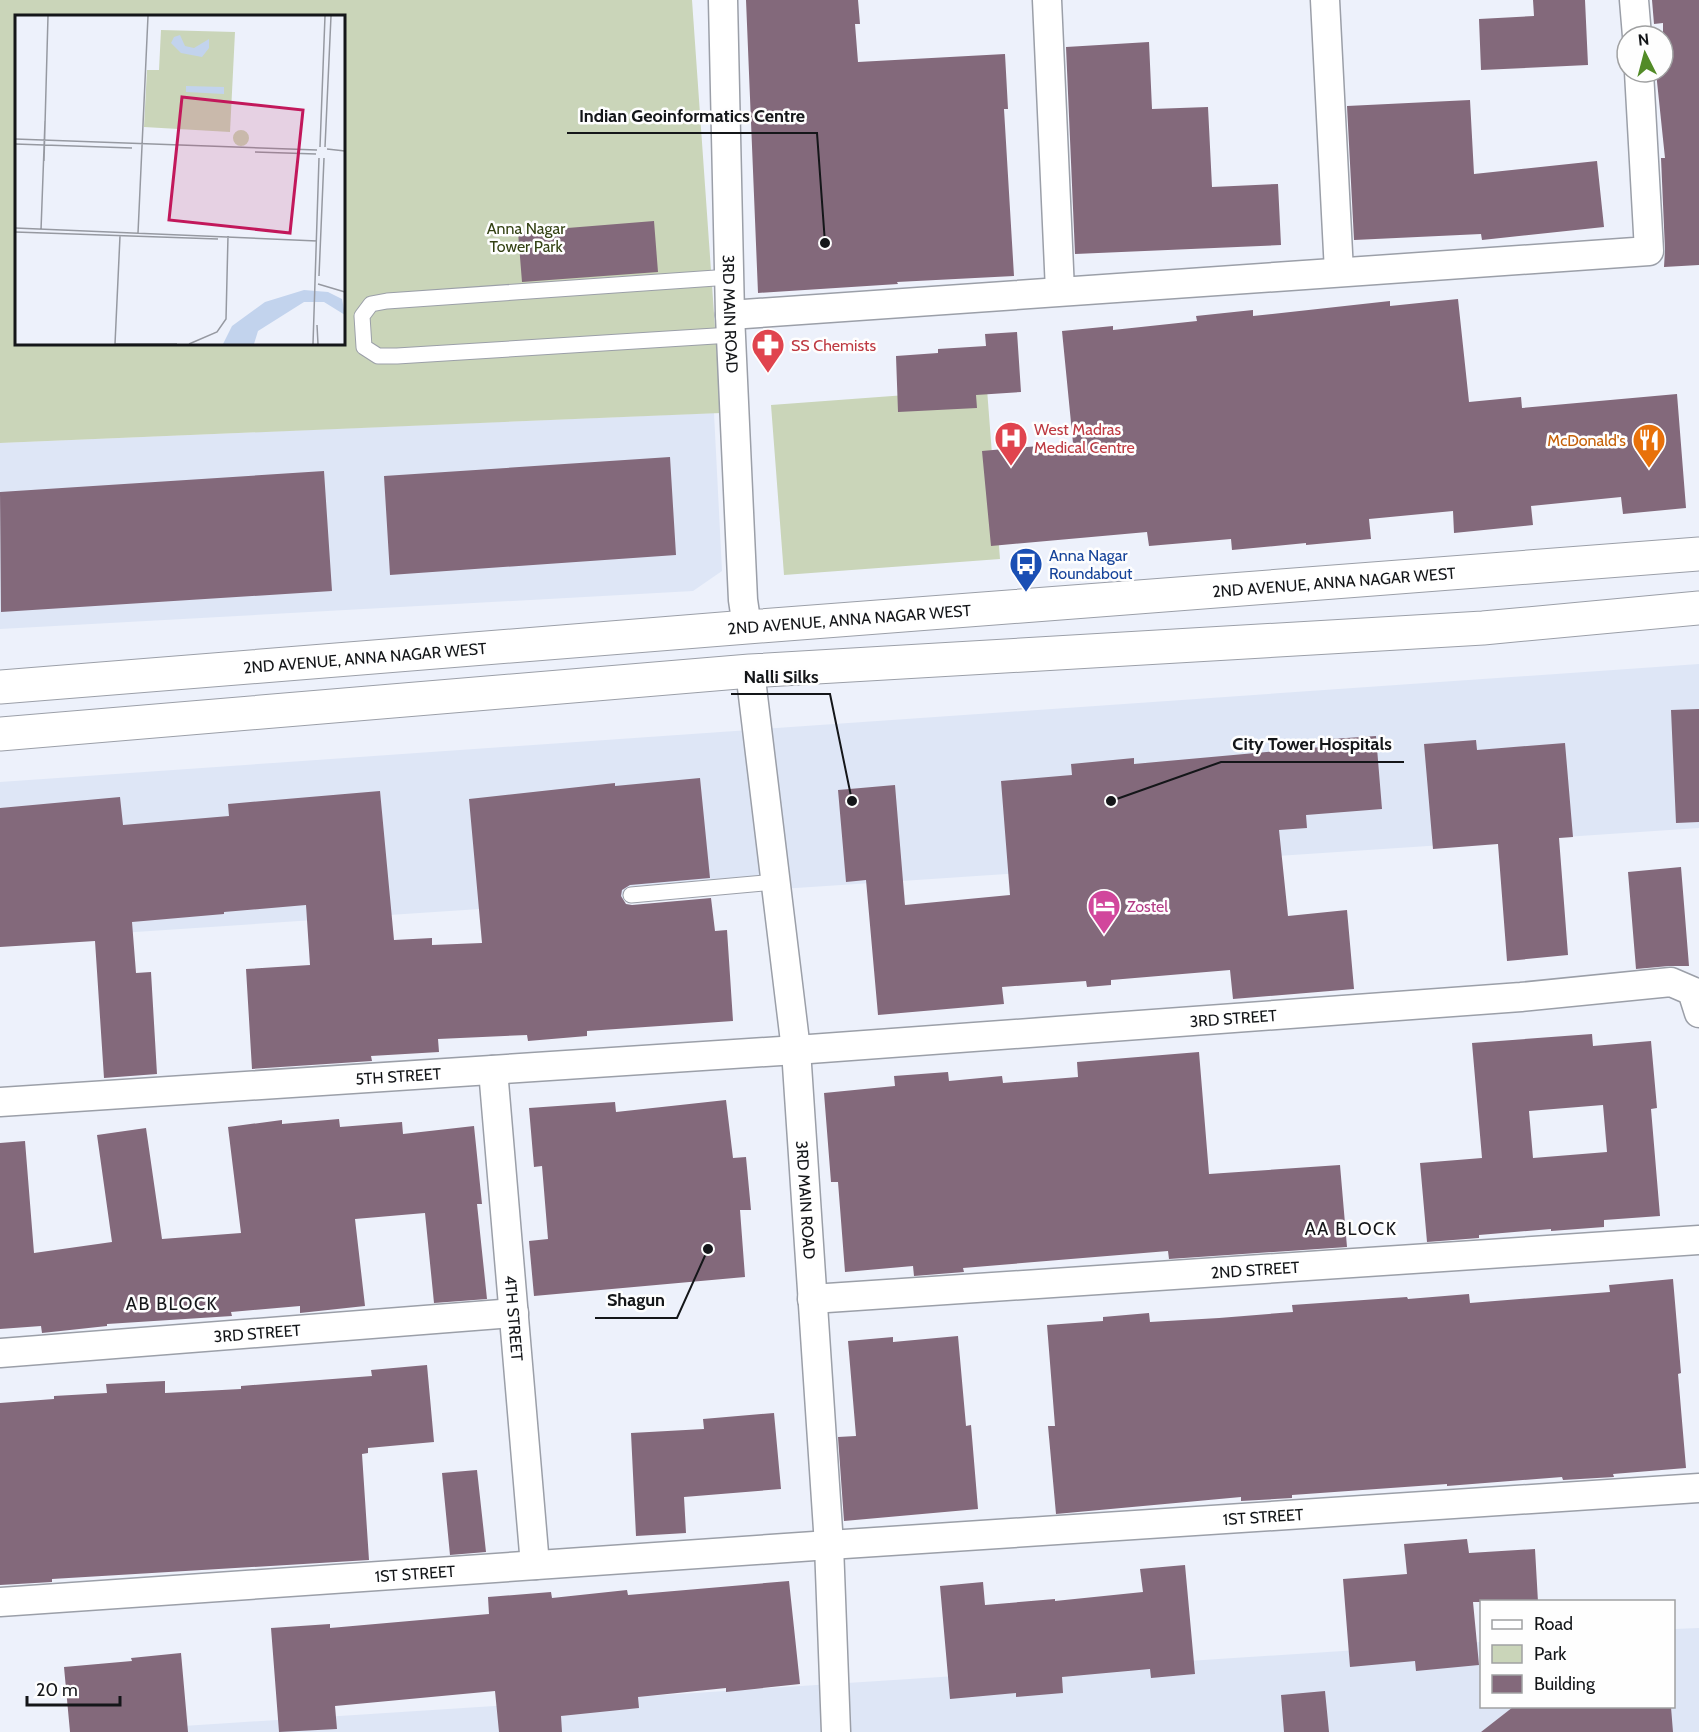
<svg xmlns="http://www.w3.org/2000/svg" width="1699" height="1732" viewBox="0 0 1699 1732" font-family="Cabin,sans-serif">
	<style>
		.built { fill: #dee6f6 }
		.green { fill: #cad5b9; fill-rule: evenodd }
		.building { fill: #83697b; fill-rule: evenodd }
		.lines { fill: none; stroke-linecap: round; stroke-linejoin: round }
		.service-casing { stroke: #9b9fa8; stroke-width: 17 }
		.minor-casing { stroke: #9b9fa8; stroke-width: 31 }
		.secondary-casing { stroke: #9b9fa8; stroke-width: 35 }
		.service { stroke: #fff; stroke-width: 15 }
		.minor { stroke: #fff; stroke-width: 28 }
		.secondary { stroke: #fff; stroke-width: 33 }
		.labels { text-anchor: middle; stroke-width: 5; stroke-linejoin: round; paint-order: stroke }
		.park-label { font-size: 16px; fill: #344214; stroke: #fefefe }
		.street-label { font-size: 16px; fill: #141619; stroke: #fefefe }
		.health-label { font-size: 16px; fill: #be3a42; stroke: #fefefe; text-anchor: start }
		.food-label { font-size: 16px; fill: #c56008; stroke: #fefefe; text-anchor: end }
		.transit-label { font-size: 16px; fill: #164399; stroke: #fefefe; text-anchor: start }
		.hotel-label { font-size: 16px; fill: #b23c85; stroke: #fefefe; text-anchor: start }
		.neighbourhood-label { font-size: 18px; letter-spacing: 1.5px; fill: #141619; stroke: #fefefe }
		.inset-road { fill: none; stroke: #9699a1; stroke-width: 1.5 }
		.view { fill: #c2185b; fill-opacity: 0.15; stroke: #c2185b; stroke-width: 3 }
		.inset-edge { fill: none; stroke: #141619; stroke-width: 3 }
		.leader { fill: none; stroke: #141619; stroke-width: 2 }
		.callout-dot { fill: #141619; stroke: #fefefe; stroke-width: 2 }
		.callout-label { font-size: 18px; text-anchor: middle; font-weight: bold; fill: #141619; stroke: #fefefe; stroke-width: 5; stroke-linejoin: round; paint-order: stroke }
	</style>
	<rect width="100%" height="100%" fill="#edf1fb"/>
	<!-- built -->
	<path class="built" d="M714 413 722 571 693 591 0 629V443Z
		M1699 664V828L0 941V782Z
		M1699 1628V1732H92L1481 1642 1482 1706H1674V1629Z"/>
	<!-- green -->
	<path class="green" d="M0 0H692L721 413 0 443ZM16 16H344V344H16Z
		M987 389 1000 559 784 575 771 405Z"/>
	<!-- building -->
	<path class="building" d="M746 0H858L860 24H855L858 62 1005 54 1008 109H1004L1014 276 897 282 898 284 758 293Z
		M1533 0H1585L1588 65 1481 70 1479 19 1534 16Z
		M1652 0H1699V265L1664 267 1665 250 1661 158H1665L1656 72H1663V23L1654 24Z
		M1149 42 1152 109 1208 107 1212 187 1278 184 1281 245 1075 254 1066 47Z
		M1470 100 1474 174 1597 161 1604 227 1482 240 1481 234 1354 240 1347 106Z
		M654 221 658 272 522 282 518 232Z
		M1458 299 1469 402 1521 397 1522 408 1677 394 1686 508 1623 514 1621 497 1531 506 1533 525 1454 533 1453 511 1369 519 1371 539 1306 545V543L1232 550 1231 539 1149 546 1147 532 991 546 982 451 1073 443 1062 331 1113 326V330L1197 321 1196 316 1253 310V316L1390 301V306Z
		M1017 332 1021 392 976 395 977 408 898 412 896 356 938 353V349L986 346 985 334Z
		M670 457 676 555 390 575 384 476Z
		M324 471 332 591 1 612 0 492Z
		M1699 709V822L1676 823 1671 710Z
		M1376 736 1382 809 1306 815 1307 828 1279 830 1288 916 1347 910 1354 989 1233 999 1230 970 1111 980V985L1087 987 1086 981 1002 987 1004 1004 878 1015 866 880 846 882 838 790 895 785 905 905 1010 895 1001 781 1072 775 1071 764 1134 758V764L1332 746 1331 739Z
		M1476 740 1477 750 1565 743 1573 837 1559 838 1568 955 1507 961 1498 844 1433 849 1424 744Z
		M700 778 710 878 630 885 622 890 621 896 626 904 632 905 711 898 715 931 727 930 733 1021 587 1031V1036L528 1041 527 1035 438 1039 439 1052 371 1056 372 1061 252 1069 246 969 310 965 306 905 224 912V914L132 922 136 973 151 972 157 1074 104 1078 95 941 0 947V808L120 797 123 825 229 816 228 804 380 791 394 940 432 938V945L482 943 469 799 615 783V786Z
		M1681 867 1689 966H1669L1636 969 1628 872Z
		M1592 1034 1593 1046 1651 1041 1657 1108 1651 1109 1660 1216 1604 1220V1227L1551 1231V1229L1479 1235V1238L1427 1242 1420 1163 1482 1158 1472 1043ZM1603 1105 1607 1152 1533 1158 1529 1111Z
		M1199 1052 1209 1174 1340 1165 1347 1247 1169 1259 1168 1251 963 1268 964 1272 914 1276 913 1266 845 1272 838 1182H831L824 1093 895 1086 894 1076 948 1072 949 1081 1002 1076 1003 1083 1078 1077 1077 1062Z
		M726 1100 733 1158 746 1157 751 1210H740L745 1277 534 1296 529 1241 548 1239 542 1166 534 1167 529 1108 615 1102 616 1112Z
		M339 1119 340 1127 402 1122 403 1134 474 1126 482 1204H477L487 1299 434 1303 425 1213 355 1219 365 1306 300 1313V1306L231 1312 232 1316 107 1324V1326L42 1333 41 1326 0 1329V1143L25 1141 34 1253 112 1242 97 1135 146 1128 162 1239 241 1233 228 1127 282 1120V1124Z
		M1673 1279 1681 1373 1678 1374 1686 1468 1613 1474 1614 1477 1563 1480 1562 1477 1447 1486V1484L1292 1495V1498L1241 1501V1497L1056 1514 1048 1426H1055L1047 1325 1103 1321V1317L1149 1313 1150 1322 1219 1318 1293 1312 1292 1305 1407 1297 1408 1299 1469 1294 1470 1303 1610 1292 1609 1285Z
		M958 1336 966 1426 971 1425 978 1509 844 1521 838 1437 856 1436 848 1341 893 1337V1342Z
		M427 1365 434 1442 368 1448V1453L362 1454 369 1560 52 1579V1582L0 1585V1403L54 1399V1396L107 1393 106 1384 165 1381V1393L241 1389V1386L372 1376 371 1370Z
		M774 1413 781 1489 684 1497 686 1533 636 1536 631 1433 704 1429 703 1419Z
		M477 1470 486 1552 450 1555 442 1473Z
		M1467 1539 1469 1553 1535 1549 1538 1602H1473L1479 1665 1416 1671 1415 1661 1350 1667 1343 1579 1407 1574 1404 1544Z
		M1185 1565 1195 1674 1151 1678 1150 1669 1062 1677 1063 1693 1016 1697V1693L950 1699 940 1586 983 1582 985 1605 1055 1599V1601L1143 1592 1140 1569Z
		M789 1581 800 1684 726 1692V1688L638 1697 639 1708 561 1716 562 1732H499L495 1691 335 1706 337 1729 279 1732 271 1628 330 1624V1628L489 1614 488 1597 551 1592 552 1598 627 1590 628 1595Z
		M181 1653 188 1732H70L64 1667 132 1661 131 1658Z
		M1325 1691 1329 1732H1284L1281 1695Z
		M1513 1707H1671L1673 1732H1481Z"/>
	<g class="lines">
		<!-- service casing -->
		<g class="service-casing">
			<path id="service" d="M730 277 387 301 371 304 362 316 364 347 378 356H397L731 335
				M631 895 775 882"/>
		</g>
		<!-- minor casing -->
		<g class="minor-casing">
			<g id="minor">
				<path id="s1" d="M723 0 730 315 743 600 747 627"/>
				<path d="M1047 0 1060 291"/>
				<path d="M1325 0 1339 272"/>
				<path d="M1634 0 1637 36"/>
				<path d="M730 315 1649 251 1639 72"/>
				<path id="s2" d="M750 671 796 1050 829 1545 836 1732"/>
				<path id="s3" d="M493 1070 535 1565"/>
				<path id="s4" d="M0 1102 796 1050 1521 997 1671 982 1692 991 1699 1013"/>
				<path id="s5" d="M812 1299 1699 1240"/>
				<path id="s6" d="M0 1353 514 1313"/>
				<path id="s7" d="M0 1602 829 1545 1699 1488"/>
			</g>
		</g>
		<!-- secondary casing -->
		<g class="secondary-casing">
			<g id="secondary">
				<path id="s8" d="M0 687 747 627 1699 554"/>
				<path d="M0 734 750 671 1483 628 1699 608"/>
			</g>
		</g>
		<!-- service -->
		<use href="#service" class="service"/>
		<!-- minor -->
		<use href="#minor" class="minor"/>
		<!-- secondary -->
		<use href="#secondary" class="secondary"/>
	</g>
	<!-- icons -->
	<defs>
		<g id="pharmacy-pin" transform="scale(1.725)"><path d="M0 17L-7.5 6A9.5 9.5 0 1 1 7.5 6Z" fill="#e0444e" stroke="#fefefe"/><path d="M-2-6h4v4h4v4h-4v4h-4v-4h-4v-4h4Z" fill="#fff"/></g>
		<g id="hospital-pin" transform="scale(1.725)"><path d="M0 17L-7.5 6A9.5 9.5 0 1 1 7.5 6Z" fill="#e0444e" stroke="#fefefe"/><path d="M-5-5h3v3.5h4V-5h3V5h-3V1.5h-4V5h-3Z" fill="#fff"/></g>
		<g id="restaurant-pin" transform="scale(1.725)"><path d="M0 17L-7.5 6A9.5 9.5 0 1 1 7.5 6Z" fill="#e8710a" stroke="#fefefe"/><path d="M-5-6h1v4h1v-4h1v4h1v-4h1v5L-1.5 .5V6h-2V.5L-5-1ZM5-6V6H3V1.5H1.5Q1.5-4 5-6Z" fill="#fff"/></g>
		<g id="bus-pin" transform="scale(1.725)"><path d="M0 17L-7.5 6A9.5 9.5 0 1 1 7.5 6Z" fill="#1a4fb4" stroke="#fefefe"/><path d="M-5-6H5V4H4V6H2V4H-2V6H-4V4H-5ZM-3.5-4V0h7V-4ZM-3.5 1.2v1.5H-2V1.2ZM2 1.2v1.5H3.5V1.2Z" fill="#fff"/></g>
		<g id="hotel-pin" transform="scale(1.725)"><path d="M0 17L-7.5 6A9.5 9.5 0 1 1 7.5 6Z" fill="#d1479c" stroke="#fefefe"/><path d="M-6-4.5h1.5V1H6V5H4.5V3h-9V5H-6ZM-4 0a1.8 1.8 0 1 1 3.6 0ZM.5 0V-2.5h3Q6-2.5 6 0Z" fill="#fff"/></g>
	</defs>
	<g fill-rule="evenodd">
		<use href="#pharmacy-pin" x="768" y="345"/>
		<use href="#hospital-pin" x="1011" y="438"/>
		<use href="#restaurant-pin" x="1649" y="440"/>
		<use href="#bus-pin" x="1026" y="564"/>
		<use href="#hotel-pin" x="1104" y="906"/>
	</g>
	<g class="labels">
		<!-- park labels -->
		<g class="park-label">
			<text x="526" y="234">Anna Nagar<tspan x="526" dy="18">Tower Park</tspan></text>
		</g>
		<!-- street labels -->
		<g class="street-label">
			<text dy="6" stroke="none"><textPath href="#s1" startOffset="314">3RD MAIN ROAD</textPath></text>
			<text dy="6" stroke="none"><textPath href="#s8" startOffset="1338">2ND AVENUE, ANNA NAGAR WEST</textPath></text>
			<text dy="6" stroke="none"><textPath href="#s8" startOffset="852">2ND AVENUE, ANNA NAGAR WEST</textPath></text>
			<text dy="6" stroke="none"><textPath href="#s8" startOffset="366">2ND AVENUE, ANNA NAGAR WEST</textPath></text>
			<text dy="6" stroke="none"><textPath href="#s4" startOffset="1236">3RD STREET</textPath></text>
			<text dy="6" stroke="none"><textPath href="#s4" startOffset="399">5TH STREET</textPath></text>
			<text dy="6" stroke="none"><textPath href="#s2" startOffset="532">3RD MAIN ROAD</textPath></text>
			<text dy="6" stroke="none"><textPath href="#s5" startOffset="444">2ND STREET</textPath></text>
			<text dy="6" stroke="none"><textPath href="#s3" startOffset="249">4TH STREET</textPath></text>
			<text dy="6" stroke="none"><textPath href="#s6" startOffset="258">3RD STREET</textPath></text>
			<text dy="6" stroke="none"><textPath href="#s7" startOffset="1266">1ST STREET</textPath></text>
			<text dy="6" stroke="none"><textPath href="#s7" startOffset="416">1ST STREET</textPath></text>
		</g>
		<!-- health labels -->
		<g class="health-label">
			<text x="791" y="351">SS Chemists</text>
			<text x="1034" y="435">West Madras<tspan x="1034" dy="18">Medical Centre</tspan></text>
		</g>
		<!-- food labels -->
		<g class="food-label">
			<text x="1626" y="446">McDonald's</text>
		</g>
		<!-- transit labels -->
		<g class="transit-label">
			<text x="1049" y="561">Anna Nagar<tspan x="1049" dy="18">Roundabout</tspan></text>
		</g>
		<!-- hotel labels -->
		<g class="hotel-label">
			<text x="1127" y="912">Zostel</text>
		</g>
		<!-- neighbourhood labels -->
		<g class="neighbourhood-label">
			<text x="1351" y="1235">AA BLOCK</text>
			<text x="172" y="1310">AB BLOCK</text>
		</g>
	</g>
	<!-- overview -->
	<g transform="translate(15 15)">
		<rect width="330" height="330" fill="#edf1fb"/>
		<path d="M146 15 220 17 215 117 129 112 132 55H144ZM218 123a8 8 0 1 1 16 0a8 8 0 1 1-16 0Z" fill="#cad5b9"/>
		<path d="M165 20 170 31 179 33 194 24V33L187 42 166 38 156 28 159 22ZM171 71 209 72V79L171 77ZM289 275 313 277 327 284 330 300 309 287H289L243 316 239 329H208L217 311 250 287Z" fill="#c2d3ed"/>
		<path class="inset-road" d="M0 124 302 135M0 129 117 133M305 132 310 1M310 132 316 1M312 134 330 136M240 137 301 139M29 146 33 1M0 213 302 226M26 215 30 106M0 217 203 224M123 218 133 1M304 261 309 143M303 269 330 277M302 310 303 329M100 329 105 221M100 329H162M174 329 202 317 211 304 213 221M298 329 304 143"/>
		<path class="view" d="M167 82 288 95 275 218 154 205Z"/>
		<rect width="330" height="330" class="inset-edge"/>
	</g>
	<!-- callouts -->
	<path class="leader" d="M825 243L817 133H567M852 801L830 694H731M1111 801L1221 762H1404M708 1249L677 1318H595"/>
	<g class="callout-dot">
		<circle cx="825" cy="243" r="6"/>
		<circle cx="852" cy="801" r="6"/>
		<circle cx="1111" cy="801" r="6"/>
		<circle cx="708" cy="1249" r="6"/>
	</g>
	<g class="callout-label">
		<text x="692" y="122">Indian Geoinformatics Centre</text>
		<text x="781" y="683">Nalli Silks</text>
		<text x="1312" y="750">City Tower Hospitals</text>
		<text x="636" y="1306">Shagun</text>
	</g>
	<!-- legend -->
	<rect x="1480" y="1600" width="195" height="108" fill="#fefefe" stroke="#a0a1a2" stroke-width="1.5"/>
	<rect x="1492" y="1620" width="30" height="9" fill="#ffffff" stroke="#a0a1a2" stroke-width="1.5"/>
	<text x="1534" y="1630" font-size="18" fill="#141619">Road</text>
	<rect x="1492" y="1645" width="30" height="18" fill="#cad5b9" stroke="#a0a1a2" stroke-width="1.5"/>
	<text x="1534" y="1660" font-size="18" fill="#141619">Park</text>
	<rect x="1492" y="1675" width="30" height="18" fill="#83697b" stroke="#a0a1a2" stroke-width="1.5"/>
	<text x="1534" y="1690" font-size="18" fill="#141619">Building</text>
	<!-- north arrow -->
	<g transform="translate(1645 54) rotate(354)"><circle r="28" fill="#fefefe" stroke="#a0a1a2" stroke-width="1.5"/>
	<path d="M0-4.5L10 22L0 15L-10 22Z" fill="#528b27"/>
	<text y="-9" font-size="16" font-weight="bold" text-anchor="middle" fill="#141619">N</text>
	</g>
	<!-- scale -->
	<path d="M27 1696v9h93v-9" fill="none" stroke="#141619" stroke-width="3"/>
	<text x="36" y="1696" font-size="18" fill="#141619" stroke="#fefefe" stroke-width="4.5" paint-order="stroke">20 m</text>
</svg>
